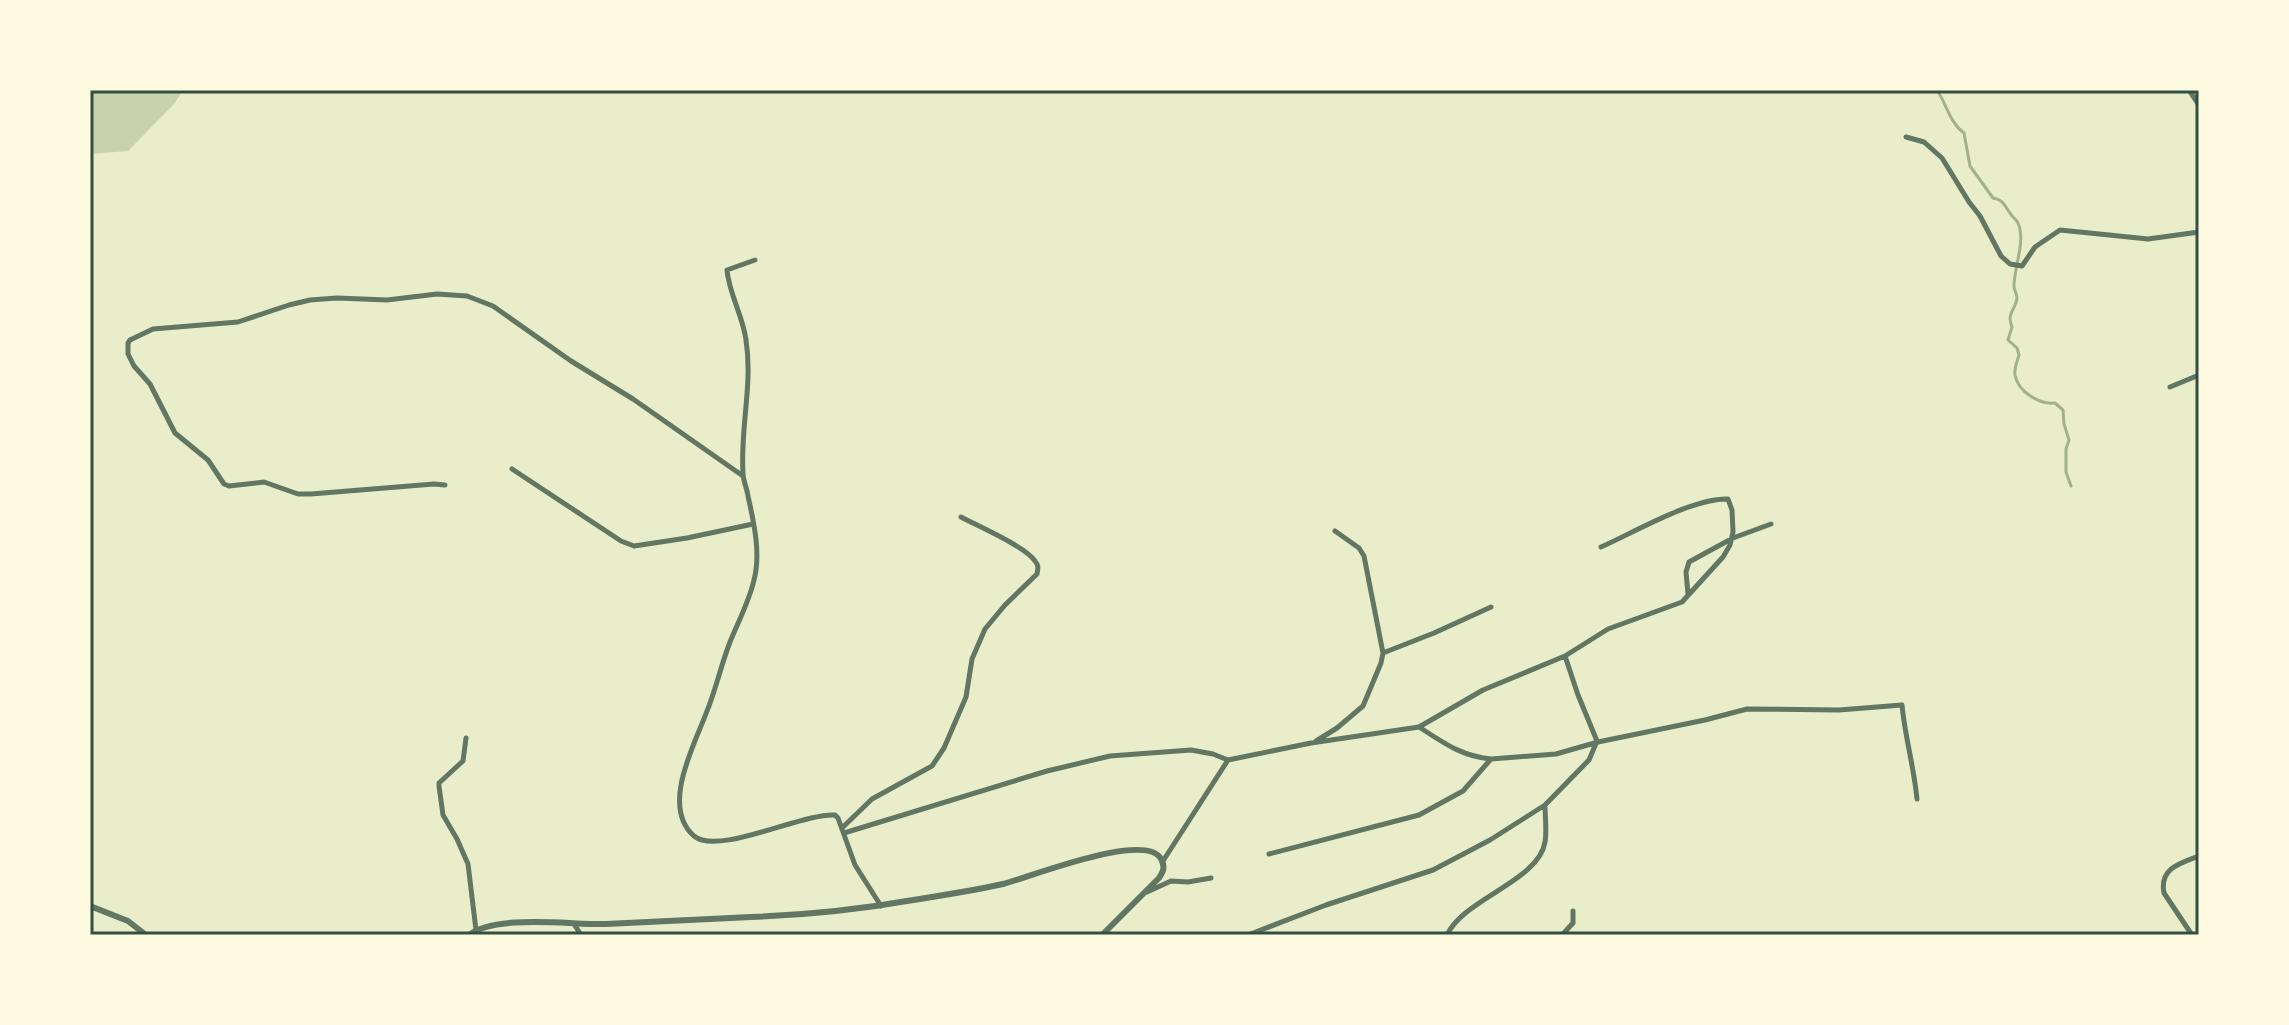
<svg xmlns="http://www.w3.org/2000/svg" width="2289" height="1025" viewBox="0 0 2289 1025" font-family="'Golos Text',sans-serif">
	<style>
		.green { fill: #cad2ad }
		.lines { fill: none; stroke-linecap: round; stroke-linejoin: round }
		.stream { stroke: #a3b18a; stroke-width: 3 }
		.minor { stroke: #617663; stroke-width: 5 }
		.tertiary { stroke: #617663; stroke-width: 6 }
		.neatline { fill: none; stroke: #344e41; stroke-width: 3 }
	</style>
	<rect width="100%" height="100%" fill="#e9edc9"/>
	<!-- green -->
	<path class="green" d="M90 90H183L174 104 128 151 90 154Z"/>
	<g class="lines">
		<!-- stream -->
		<path class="stream" d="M1937 90C1947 105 1950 123 1964 133L1970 166 1993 198C2004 200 2004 205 2010 213 2014 220 2014 216 2018 223 2026 241 2014 267 2014 286 2014 290 2017 294 2017 298 2016 310 2006 312 2012 327L2008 340 2017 348 2019 355C2017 362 2014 368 2015 375 2018 392 2040 405 2055 403L2063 410 2064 424 2069 440 2066 449V472L2071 486"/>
		<!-- minor -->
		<path class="minor" d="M2189 90 2199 105
			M1906 137 1924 142 1942 158 1969 202 1980 216 2001 256 2010 264 2022 266 2035 247 2060 230 2148 239 2199 232
			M755 260 727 270C729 294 743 316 746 340 753 385 740 428 743 473 743 481 747 488 748 496 754 523 761 554 754 580 749 602 738 622 730 642 721 665 716 689 707 711 695 744 660 806 694 836 718 856 802 813 835 815L838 818 855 865 881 906
			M2170 387 2199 375
			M512 469 621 541 634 546 687 538 753 524
			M445 485 434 484 311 494H298L264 482 229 486 224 484 208 460 175 433 150 384 134 366 128 354V343L130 340 153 329 238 322 289 305 310 300 337 298 387 300 437 294 467 296 493 306 571 361 633 399 743 476
			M1688 594 1686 572 1689 562 1733 538 1771 524
			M1383 653 1434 633 1491 607
			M466 738 463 761 439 783V786L443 815 457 839 468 864 476 930
			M1316 741 1337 728 1363 706 1381 663 1383 653 1364 556 1359 548 1335 531
			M1491 759 1556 754 1598 742 1705 720 1747 709 1839 710 1902 705C1905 737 1914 767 1917 799
			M842 828 872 799 932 766 944 748 966 697 972 659 985 629 1005 605 1037 574C1038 568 1039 566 1035 561 1026 547 978 526 961 517
			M844 833 1047 771 1110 756 1191 750 1213 754 1228 760 1311 743 1419 727 1483 690 1565 656
			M1269 854 1419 815 1463 791 1491 759C1461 756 1444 743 1419 727
			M1163 861 1228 760
			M1147 892 1171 881 1188 882 1211 878
			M574 924 581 935
			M1248 935 1326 905 1433 870 1490 840 1545 805
			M1447 935C1463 899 1539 881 1545 842 1547 831 1545 817 1545 805L1589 760 1597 741 1578 695 1565 656 1608 629 1682 602 1723 557 1730 545 1733 532 1732 510 1728 499C1692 498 1635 532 1601 547
			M1562 935 1573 923V911
			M2192 935 2164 893C2159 868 2181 863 2199 856"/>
		<!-- tertiary -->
		<path class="tertiary" d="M90 906 128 921 146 935
			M469 935C495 914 571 925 606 924 654 922 702 919 751 917 803 915 856 910 907 901 939 896 971 891 1003 884 1028 878 1151 828 1162 861 1165 868 1163 872 1159 878L1102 935"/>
	</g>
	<!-- border -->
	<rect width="2289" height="1025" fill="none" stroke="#fefae0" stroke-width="184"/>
	<rect x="92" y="92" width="2105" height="841" class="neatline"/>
</svg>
